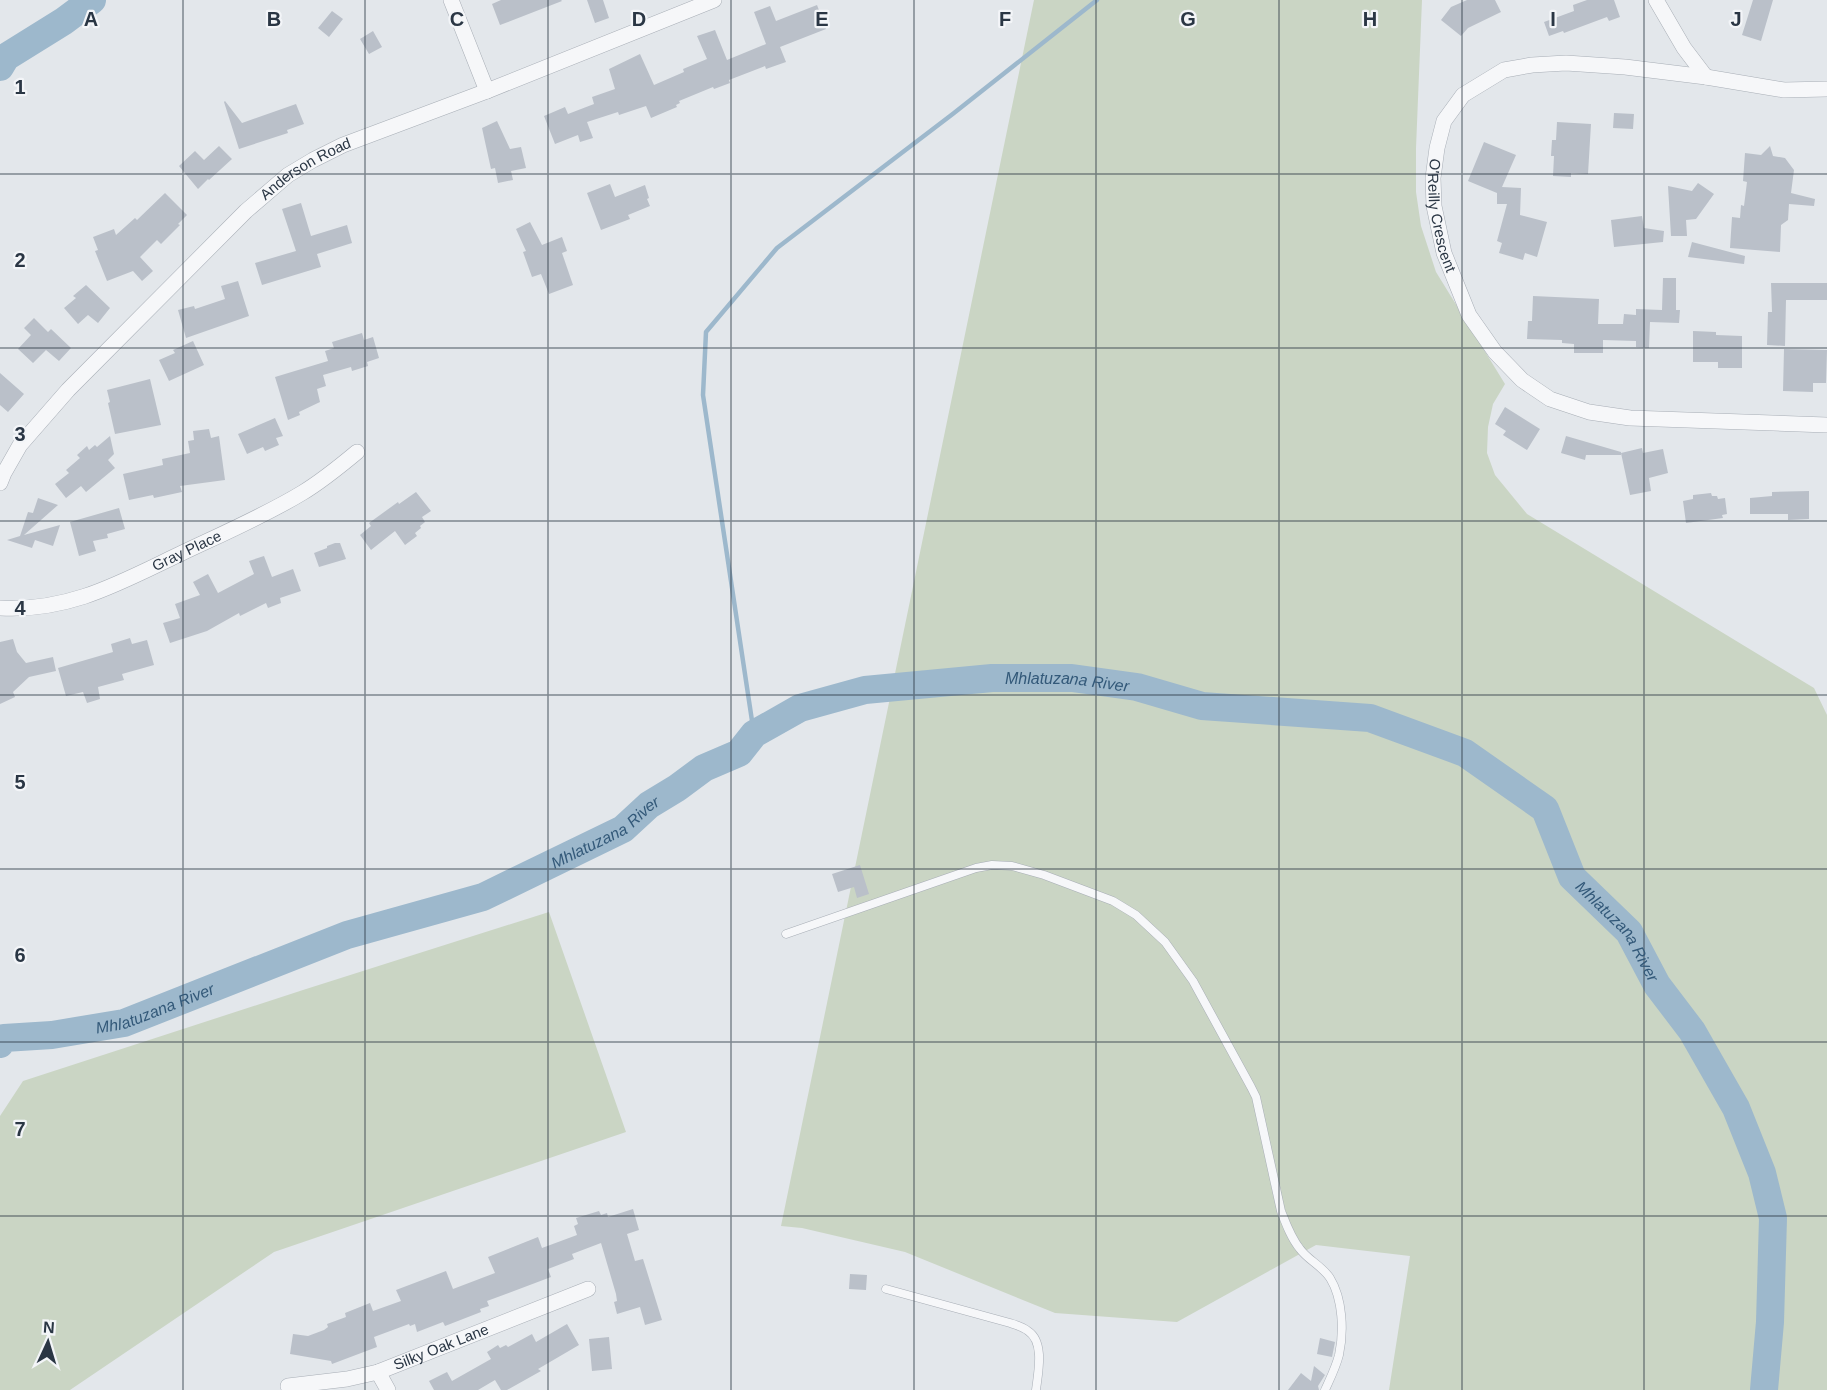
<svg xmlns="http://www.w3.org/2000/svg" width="1827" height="1390" viewBox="0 0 1827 1390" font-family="Arial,sans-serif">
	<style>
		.green { fill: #cad5c4 }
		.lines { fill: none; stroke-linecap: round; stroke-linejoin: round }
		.stream { stroke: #9db8cc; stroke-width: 4.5 }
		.river { stroke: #9db8cc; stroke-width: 28 }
		.building { fill: #bac0c9 }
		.service-casing { stroke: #a8aeb6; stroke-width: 9 }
		.minor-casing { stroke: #a8aeb6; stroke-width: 16 }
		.service { stroke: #f6f7f9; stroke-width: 8 }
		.minor { stroke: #f6f7f9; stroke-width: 15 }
		.grid { fill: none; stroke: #2a3644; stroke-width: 1.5; stroke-opacity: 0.55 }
		.labels { text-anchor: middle; stroke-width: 4.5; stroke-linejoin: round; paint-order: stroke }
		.street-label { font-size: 15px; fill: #2a3644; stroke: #f3f5f8 }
		.water-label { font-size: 16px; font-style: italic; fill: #335979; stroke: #f3f5f8 }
		.grid-label { font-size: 20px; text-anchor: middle; font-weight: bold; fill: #2a3644; stroke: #f3f5f8; stroke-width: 4.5; stroke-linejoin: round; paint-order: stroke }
	</style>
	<rect width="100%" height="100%" fill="#e3e7eb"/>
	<!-- green -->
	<path class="green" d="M1034 0H1422L1416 148V192L1421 226 1436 272 1505 384 1493 404 1488 427 1487 453 1495 475 1527 514 1814 688 1827 715V1390H1389L1410 1256 1316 1245 1177 1322 1055 1313 905 1252 802 1228 781 1226Z
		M549 912 626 1132 274 1252 70 1390H0V1116L23 1081 303 990Z"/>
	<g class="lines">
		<!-- stream -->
		<path class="stream" d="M754 734 703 395 706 332 777 248 954 113 1097 0"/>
		<!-- river -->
		<g class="river">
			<path d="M0 67 6 57 64 21 92 0"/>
			<path id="s1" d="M0 1044 4 1038 52 1035 124 1023 347 935 483 897 623 829 649 805 677 788 704 768 739 753 754 734 800 708 865 690 992 678H1072L1137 687 1202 706 1370 718 1465 753 1545 809 1572 877 1629 932 1657 985 1692 1031 1736 1108 1762 1173 1773 1218 1770 1322 1764 1390"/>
		</g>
	</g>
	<!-- building -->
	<path class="building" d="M501 0H561L562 1 500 25 492 4Z
		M587 0H603L609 18 595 23Z
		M1467 0H1495L1501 12 1468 28 1461 36 1441 20 1451 7Z
		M1587 0H1614L1620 17 1609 21 1607 17 1564 33 1563 31 1549 36 1544 22 1574 11 1573 5Z
		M1753 0H1773L1761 41 1742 35Z
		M817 5 826 29 780 47 786 62 766 69 765 66 729 80 730 83 714 89 713 87 679 101 680 103 676 105 677 107 651 118 646 106 619 115 618 112 587 122 593 138 580 142 578 135 555 144 544 116 565 107 568 114 594 104 592 97 615 89 609 69 640 54 654 85 684 72 683 69 707 59 697 36 715 30 727 60 766 44 754 12 770 6 776 21Z
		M332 11 343 19 329 37 318 28Z
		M373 31 382 47 369 54 360 39Z
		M225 101 242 123 296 104 304 124 287 130 288 133 239 149 224 102Z
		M1614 113 1634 114 1633 129 1613 128Z
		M497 121 510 149 521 147 526 168 511 171 513 180 498 183 495 168 491 169 482 128Z
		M1557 122 1591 124 1588 174 1571 173V177L1553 176 1554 156H1551L1552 140H1556Z
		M1484 142 1516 155 1502 187 1521 188 1520 215 1547 222 1537 257 1525 253 1523 260 1499 253 1502 243 1497 241 1507 204H1497V193L1468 181Z
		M219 146 232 159 209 180 208 179 198 189 179 166 195 151 204 160Z
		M1770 146 1773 156 1785 158 1794 170 1791 193 1815 199 1814 206 1789 204 1788 220 1781 225 1780 252 1730 248 1732 217 1740 218 1741 205 1744 206 1747 182 1743 181 1745 153 1761 155Z
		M1698 183 1714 194 1696 219 1686 220 1687 236H1671L1668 186 1692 191Z
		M610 184 615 197 645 185 649 198 647 199 650 206 628 215 630 219 601 230 587 193Z
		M165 193 187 215 178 224 180 225 161 244 157 240 140 257 153 271 142 281 133 271 107 281 95 251 98 250 93 237 114 229 116 235 135 218 137 220Z
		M301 203 311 236 347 225 352 243 317 254 321 267 262 285 255 263 296 251 282 209Z
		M1642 216 1644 228 1664 231 1663 242 1614 247 1611 220Z
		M530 222 542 245 562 237 567 251 562 253 573 285 549 294 541 274 532 277 523 252 526 251 516 229Z
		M1692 242 1745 256 1744 264 1688 257Z
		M1663 278H1676V310H1680L1679 323 1650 322 1649 348 1636 347V341L1603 340V353H1574V344L1562 343V340L1527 339 1528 321H1532L1533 296 1599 299 1598 324H1623L1624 314 1636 315V309L1662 310Z
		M238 281 249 316 186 338 178 310 194 306 195 309 225 299 221 286Z
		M1771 283H1827V300H1786L1785 346 1767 345 1768 312H1772Z
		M86 285 110 308 98 323 88 315 78 324 64 308 76 298 73 296Z
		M34 318 48 332 51 329 71 348 59 361 46 350 33 363 18 349 31 335 24 328Z
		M1693 331 1716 332V335L1742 336V368H1718V362H1693Z
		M362 333 364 340 373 337 379 358 367 362 368 366 352 371 351 367 323 375 326 386 317 389 320 402 299 412 300 415 288 420 275 377 328 361 325 351 334 348 332 342Z
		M193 341 204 365 169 381 159 360 175 353 173 350Z
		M1784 349 1827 350 1826 383H1813V392L1783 391Z
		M0 373 24 394 8 412 0 405Z
		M150 379 161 425 115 434 108 403 110 402 107 390Z
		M1505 407 1540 429 1527 450 1503 435 1506 431 1495 424Z
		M275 418 283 436 276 438 279 445 265 451 263 447 247 454 238 434Z
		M209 429 211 438 219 436 225 480 180 486 182 492 154 498 153 495 129 500 123 474 163 465 162 459 190 453 188 441 194 440 193 431Z
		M110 436 114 454 108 460 115 468 86 492 81 486 66 498 55 484 69 473 66 470 80 458 77 455 87 446 89 450 95 445 97 447Z
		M1566 436 1621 452V455H1586L1585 460 1561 453Z
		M1642 448 1643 453 1663 449 1668 473 1649 478 1651 491 1630 495 1621 453Z
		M1809 491V519L1788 520V514H1750V498L1772 496V492Z
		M416 492 431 511 422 517 425 522 420 526 421 528 415 533 417 536 405 545 395 531 371 550 360 535 371 526 369 523 398 502 399 504Z
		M1711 493 1712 496H1717L1718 499 1725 498 1727 514 1722 515 1723 518 1686 523 1683 501 1693 499V495Z
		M38 498 58 505 24 535 60 525 53 546 35 540 32 548 7 540 20 536 28 512 33 513Z
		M119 508 125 529 107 534 108 538 93 541 96 551 79 556 70 522Z
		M335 543H340L346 559 319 567 314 553 327 548V546Z
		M264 556 272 577 293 569 301 591 280 598 281 603 268 608 266 603 240 616 239 613 207 631 170 643 163 623 180 618 175 604 200 595 193 582 208 574 218 593 254 574 249 561Z
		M130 638 132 644 147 640 154 665 122 674 124 680 98 687 100 699 87 703 83 692 66 696 58 668 113 652 111 644Z
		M13 639 17 652 26 663 53 657 56 671 29 677 13 692 15 697 0 704V642Z
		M860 865 869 894 857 898 854 887 838 892 832 874Z
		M633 1209 639 1230 627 1234 635 1261 643 1259 662 1320 645 1325 640 1307 617 1314 614 1302 617 1301 616 1294 601 1243 572 1254 574 1259 548 1269 551 1277 487 1301 489 1306 480 1309 481 1312 445 1326 443 1322 417 1332 415 1324 410 1326 409 1324 374 1337 377 1347 332 1364 331 1361 290 1354 293 1334 308 1336 324 1330 328 1327 327 1324 346 1317 345 1313 370 1303 373 1311 401 1301 396 1290 446 1271 453 1289 495 1273 488 1257 538 1237 542 1248 577 1235 574 1226 578 1224 576 1218 599 1211 601 1215 607 1213 608 1217Z
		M850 1274 867 1275 866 1290 849 1289Z
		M567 1324 579 1345 538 1369 541 1371 507 1390H501L495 1380 478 1390H434L429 1381 447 1372 452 1381 491 1359 487 1352 498 1345 500 1348 506 1345 508 1347 532 1334 536 1342Z
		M609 1337 612 1369 592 1371 589 1339Z
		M1320 1338 1335 1342 1332 1357 1317 1354Z
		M1314 1366 1325 1375 1318 1386 1319 1390H1288L1301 1373 1311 1381Z"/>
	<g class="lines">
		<!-- service casing -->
		<g class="service-casing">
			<path id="service" d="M786 934 976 868 992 865 1012 866 1044 875 1113 901 1136 915 1165 942 1193 981 1251 1087 1256 1097 1281 1211C1286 1224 1291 1238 1300 1249 1308 1260 1322 1266 1330 1278 1343 1299 1344 1332 1339 1355 1336 1367 1330 1379 1325 1390
				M886 1289 1010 1323C1016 1325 1023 1327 1028 1331 1045 1342 1038 1373 1036 1390"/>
		</g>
		<!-- minor casing -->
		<g class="minor-casing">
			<g id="minor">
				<path d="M451 0 487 91"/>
				<path d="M1656 0 1684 48 1706 77"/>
				<path id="s2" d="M1827 89 1784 90 1706 77 1625 67 1566 63 1532 65 1504 70 1463 95 1444 121 1437 148 1433 178 1434 206 1444 253 1469 315 1495 352 1522 380 1550 399 1589 412 1630 418 1827 425"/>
				<path id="s3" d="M0 483 4 473 20 445 68 390 246 211 288 175 313 160 343 145 487 91 714 0"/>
				<path id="s4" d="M0 608C70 612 121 582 182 553 222 534 264 516 302 493 322 481 339 467 357 452"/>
				<path d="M378 1372 388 1390"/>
				<path id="s5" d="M288 1386 347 1379 378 1372 588 1289"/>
			</g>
		</g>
		<!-- service -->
		<use href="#service" class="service"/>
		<!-- minor -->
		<use href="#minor" class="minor"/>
	</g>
	<!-- grid -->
	<path class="grid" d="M183 0V1390M365 0V1390M548 0V1390M731 0V1390M914 0V1390M1096 0V1390M1279 0V1390M1462 0V1390M1644 0V1390M0 174H1827M0 348H1827M0 521H1827M0 695H1827M0 869H1827M0 1042H1827M0 1216H1827"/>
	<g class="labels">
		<!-- street labels -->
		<g class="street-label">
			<text dy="5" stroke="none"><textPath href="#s3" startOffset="442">Anderson Road</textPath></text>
			<text dy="5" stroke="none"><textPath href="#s2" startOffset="502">O'Reilly Crescent</textPath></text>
			<text dy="5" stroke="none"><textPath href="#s4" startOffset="198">Gray Place</textPath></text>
			<text dy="5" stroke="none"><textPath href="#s5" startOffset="159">Silky Oak Lane</textPath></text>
		</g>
		<!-- water labels -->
		<g class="water-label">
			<text dy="6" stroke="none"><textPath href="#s1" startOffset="1152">Mhlatuzana River</textPath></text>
			<text dy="6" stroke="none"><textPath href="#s1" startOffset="648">Mhlatuzana River</textPath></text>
			<text dy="6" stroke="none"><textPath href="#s1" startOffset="1802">Mhlatuzana River</textPath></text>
			<text dy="6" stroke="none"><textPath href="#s1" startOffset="162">Mhlatuzana River</textPath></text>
		</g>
	</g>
	<g class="grid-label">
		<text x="91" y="26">A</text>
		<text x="274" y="26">B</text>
		<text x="457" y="26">C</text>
		<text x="639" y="26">D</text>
		<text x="822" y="26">E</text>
		<text x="1005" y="26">F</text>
		<text x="1188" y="26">G</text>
		<text x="1370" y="26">H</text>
		<text x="1553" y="26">I</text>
		<text x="1736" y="26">J</text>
		<text x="20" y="94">1</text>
		<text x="20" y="267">2</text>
		<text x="20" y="441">3</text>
		<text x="20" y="615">4</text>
		<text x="20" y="789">5</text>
		<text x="20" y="962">6</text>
		<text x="20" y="1136">7</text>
	</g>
	<!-- north arrow -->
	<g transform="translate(48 1342) rotate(4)" stroke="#f3f5f8" stroke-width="4.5" paint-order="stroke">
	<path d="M0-4.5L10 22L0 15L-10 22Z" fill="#2a3644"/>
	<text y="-9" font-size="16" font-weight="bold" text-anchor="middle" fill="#2a3644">N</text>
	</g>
</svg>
